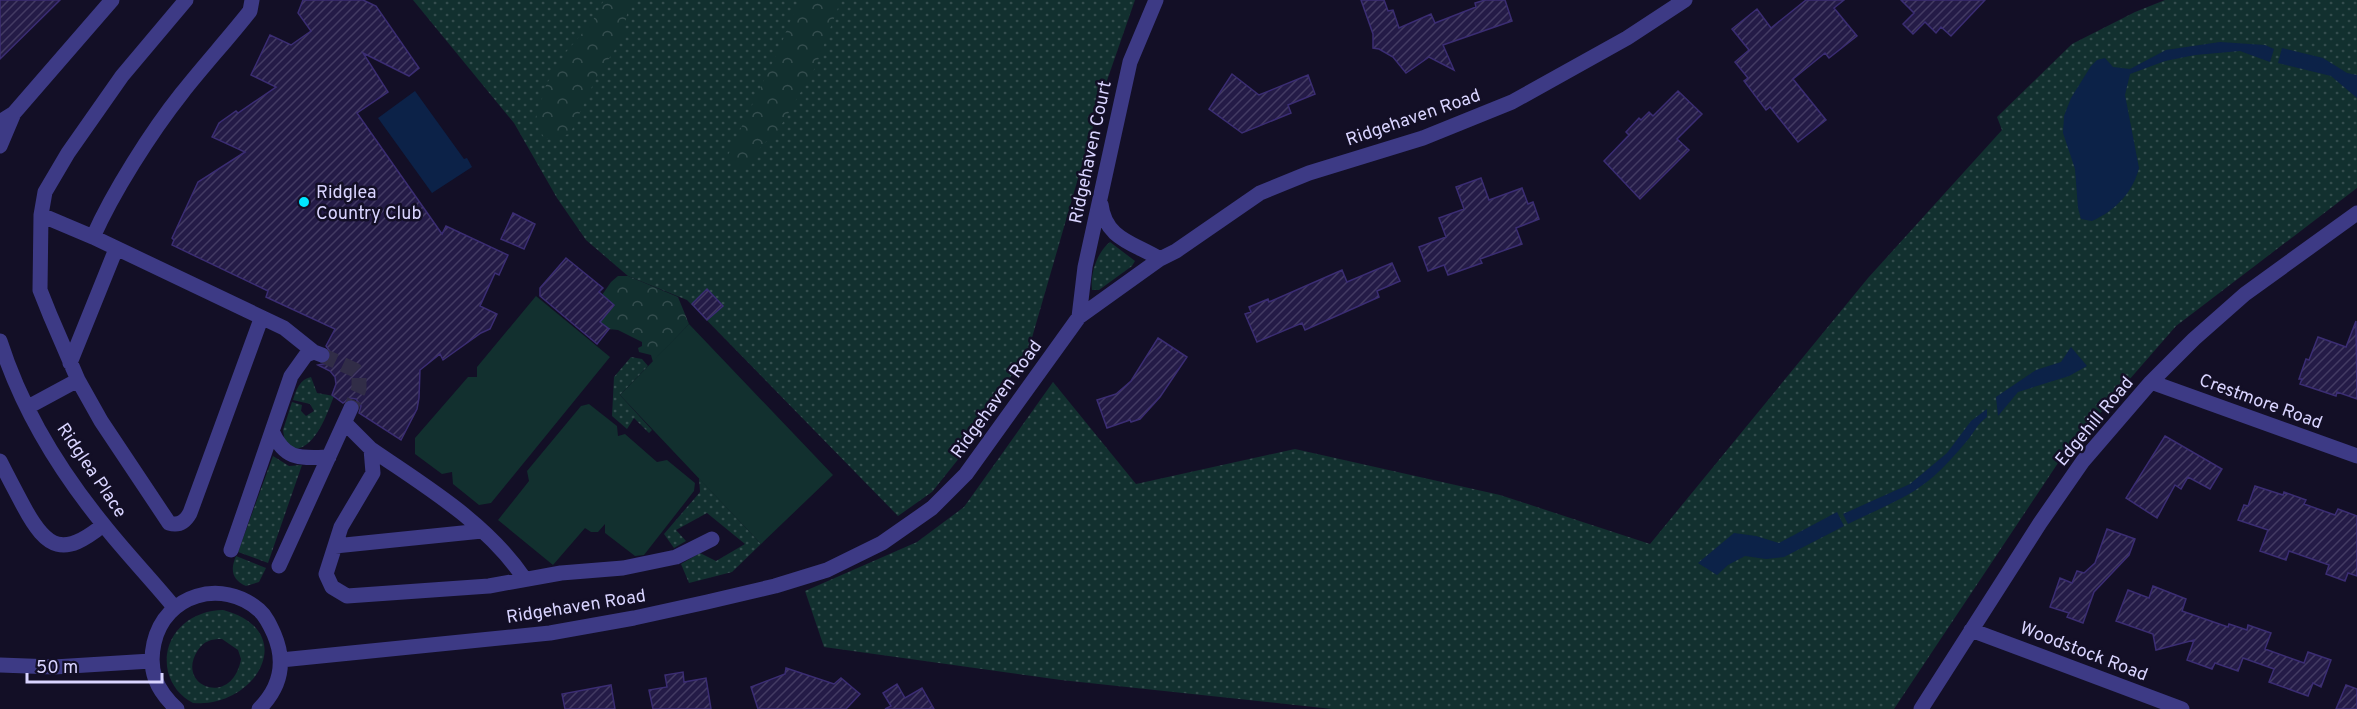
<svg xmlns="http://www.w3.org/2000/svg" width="2357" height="709" viewBox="0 0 2357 709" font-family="Overpass,sans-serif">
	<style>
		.grass { fill: url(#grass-dots); fill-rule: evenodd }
		.forest { fill: url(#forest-crowns) }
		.pitch { fill: #12302f }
		.water { fill: #0c2248 }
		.building { fill: url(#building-hatch); stroke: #3b2d73; stroke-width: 1.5 }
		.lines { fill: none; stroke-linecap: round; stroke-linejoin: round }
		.minor-tunnel { stroke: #312d47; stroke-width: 15; stroke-dasharray: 15 8; stroke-linecap: butt }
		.minor { stroke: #3d3a85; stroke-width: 15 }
		.poi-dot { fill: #00e5ff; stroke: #130f26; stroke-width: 2 }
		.labels { text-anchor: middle; stroke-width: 5; stroke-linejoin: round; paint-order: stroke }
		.street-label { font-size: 18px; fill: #d9d4ff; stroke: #130f26 }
		.poi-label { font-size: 18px; fill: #d9d4ff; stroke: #130f26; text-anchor: start }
	</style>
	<defs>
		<pattern id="grass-dots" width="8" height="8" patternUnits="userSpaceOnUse" patternTransform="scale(1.5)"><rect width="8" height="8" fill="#12302f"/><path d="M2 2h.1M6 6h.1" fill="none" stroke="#344d4e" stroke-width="1.8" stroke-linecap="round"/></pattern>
		<pattern id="forest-crowns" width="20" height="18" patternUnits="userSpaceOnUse" patternTransform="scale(1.5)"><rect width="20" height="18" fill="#12302f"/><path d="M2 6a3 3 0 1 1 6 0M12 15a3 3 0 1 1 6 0" fill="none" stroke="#344d4e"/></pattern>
		<pattern id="building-hatch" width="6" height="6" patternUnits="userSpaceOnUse" patternTransform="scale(1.5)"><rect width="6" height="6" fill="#241b47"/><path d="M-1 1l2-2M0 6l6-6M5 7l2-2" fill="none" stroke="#433b63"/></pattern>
	</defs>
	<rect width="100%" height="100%" fill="#130f26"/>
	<!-- grass -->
	<path class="grass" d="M413 0H1135L1103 92 1029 348 960 457 932 492 898 516 687 300 628 276 586 240 557 198 514 123Z
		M2165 0H2357V188L2176 326 2062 457 1894 709H1332L1061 680 824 647 805 591 917 542 964 507 1053 382 1136 484 1295 449 1500 495 1650 544 1868 278 2002 130 1997 117 2072 44 2135 12Z
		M1110 242 1135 261 1132 266 1099 290H1092C1090 274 1097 252 1110 242Z
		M631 357 642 359 648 366 620 395 652 430 649 433 634 418 627 429 612 416 614 377Z
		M311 377 317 393 334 396C327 414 316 447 295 449L285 443 283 430 292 402 302 405 301 411 306 416 314 411 310 404 293 400C296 390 300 379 311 377Z
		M273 456 289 466 302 465 268 563 238 552Z
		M699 478 761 544 732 572 689 583 681 564 700 553 716 561 745 544 707 513 676 530 686 541 674 548 664 534 700 492Z
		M236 556 266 568 259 582 246 586C232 580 230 570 236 556Z
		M223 610C302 631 255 709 193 703 180 696 172 686 168 672 160 636 190 610 223 610ZM222 639 238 650 241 659C232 709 174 686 198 650 204 641 211 639 222 639Z"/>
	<!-- forest -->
	<path class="forest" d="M604 0H630L622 39 596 78 570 134 545 139 535 122 546 85 566 52 592 22Z
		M799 0H841L815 68 776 134 763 144 743 173 728 155 779 49Z
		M618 276H628L678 297 689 324 653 362 651 355 639 352 638 348 642 346V342L618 330 609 329 600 322 614 306 602 295 611 282Z"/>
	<!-- pitch -->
	<path class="pitch" d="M536 296 610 357 491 503 479 505 453 484 452 472 442 474 415 454V438L468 377H477V367Z
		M689 324 833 475 761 544 620 395Z
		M589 404 617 426 618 436 625 434 657 462 667 460 695 483 694 491 644 555 635 556 605 533V524L598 532H591L585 528 553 565 498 520 529 481 527 471 581 406Z"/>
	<!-- water -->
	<path class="water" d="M2220 42 2265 45 2274 49 2270 62 2240 51 2195 55 2165 61 2130 74 2125 95 2139 168C2133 192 2115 211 2092 221L2081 219 2078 208 2075 169 2063 133 2064 116 2071 98 2091 66 2097 60 2105 58 2113 67 2130 69 2166 50Z
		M2282 48 2323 58 2347 73 2357 75V98L2331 76 2278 63Z
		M415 91 464 159 467 158 472 167 432 193 378 118Z
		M2071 347 2087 366 2069 376 2018 392 1998 416 1996 397 2036 370 2061 362Z
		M1987 409V417C1977 424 1974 433 1966 442 1956 454 1945 466 1934 476 1911 497 1876 510 1848 524L1843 514 1910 484 1947 453 1971 421Z
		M1837 512 1844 526 1784 557 1766 559 1745 556 1728 565 1717 575 1698 563 1734 533 1756 536 1779 543Z"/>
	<!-- building -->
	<path class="building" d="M0 0H60L0 59Z
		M303 0H363L376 6 419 68 409 76 363 53 388 92 357 113 442 234 446 226 508 255 499 275 495 273 480 306 497 314 490 329 481 333 443 360 440 354 420 370 419 398 417 409 401 440 359 413 361 406 356 399 350 398 343 403 332 395 336 384 335 377 330 371 318 365 328 363 331 359V353L326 346 335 329 266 297 268 291 172 245 174 240 172 238 198 182 245 152 212 137 219 123 236 111 238 113 276 87 251 75 270 35 291 45 311 31 298 13Z
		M1361 0H1384L1388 11 1393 10 1399 28 1431 14 1435 23 1476 7 1475 3 1485 0H1505L1512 21 1443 45 1454 70 1429 57 1406 73 1393 57 1379 49 1373 48V34Z
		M1806 0H1844L1834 8 1857 36 1829 58 1825 53 1793 79 1826 120 1798 142 1770 107 1766 110 1744 81 1748 78 1735 62 1749 50 1732 29 1757 9 1771 28Z
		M1901 0H1985L1951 36 1941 27 1936 33 1925 22 1913 34 1903 24 1914 13Z
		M1232 74 1259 95 1308 75 1315 94 1288 105 1291 113 1242 133 1209 109Z
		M1678 91 1702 114 1677 139 1689 150 1640 199 1604 161 1629 135 1626 132 1639 118 1641 120 1649 112 1653 116Z
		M1481 178 1489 200 1522 188 1528 204 1533 202 1539 219 1516 228 1522 244 1480 259 1482 263 1448 275 1444 265 1428 271 1419 247 1446 237 1439 218 1464 209 1456 187Z
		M513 213 535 224 524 249 501 239Z
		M566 258 603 288 599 292 614 305 600 322 609 329 597 344 540 296V288Z
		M1392 263 1400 281 1377 291 1379 297 1305 330 1302 323 1257 342 1245 314 1251 312 1249 307 1268 299 1269 302 1342 270 1347 282Z
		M707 289 723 306 707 320 692 304Z
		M2356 321 2357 399 2337 392 2336 396 2300 384 2302 379H2299L2306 359 2309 360 2318 337 2346 347Z
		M1158 338 1187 357 1160 397 1140 419 1131 422 1130 420 1107 428 1097 400 1116 394 1131 381Z
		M2165 436 2222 469 2210 489 2188 477 2181 489 2175 485 2157 518 2126 498Z
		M2255 486 2283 495 2284 492 2306 500 2304 504 2335 515 2338 509 2357 516V576L2348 573 2345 581 2326 574 2329 565 2289 551 2286 560 2260 551 2268 530 2238 520 2244 505 2248 506Z
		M2107 529 2135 539 2129 555 2094 592 2083 623 2067 617 2069 613 2050 607 2060 578 2072 583 2077 571 2084 573 2095 563Z
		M2153 586 2186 599 2182 611 2228 627 2229 624 2247 630 2248 625 2271 633 2265 649 2304 663 2308 652 2331 660 2321 687 2313 683 2308 696 2269 682 2274 669 2243 658 2238 671 2215 663 2212 669 2187 660 2194 640 2156 650 2153 634 2116 621 2128 590 2149 598Z
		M786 668 834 684 841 678 860 694 846 709H758L751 687 785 674Z
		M683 672 684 682 706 678 711 709H653L649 690 667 687 665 675Z
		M897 684 905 698 922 688 934 709H885L891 706 883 693Z
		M611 685 615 709H565L562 694Z
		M2346 685 2357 689V709H2336Z"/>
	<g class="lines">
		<!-- minor-tunnel -->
		<path class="minor-tunnel" d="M322 355 355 370 359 374V389L351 408"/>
		<!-- minor -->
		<path class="minor" d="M186 0 122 76 68 153 45 192 41 215 40 290 50 315 78 380 101 421 169 523C179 526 185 522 190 513L261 319
			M252 0 250 11C228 39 204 65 182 93 151 132 113 192 93 237L284 328 314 352
			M0 122 14 113 112 0
			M0 146 14 113
			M1101 204C1105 239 1134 243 1160 259
			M41 215 93 237
			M1079 317 1085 267 1130 62 1156 0
			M0 341C21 407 60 471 103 524 125 552 151 579 174 607
			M70 363 116 249
			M2151 382 2357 456
			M28 407 78 380
			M345 423 371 449 373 473 341 527 326 574 332 587 347 596 489 586 561 573 623 568 676 557 712 539
			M272 431C285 461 301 458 329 457
			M371 449C426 487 486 522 524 578
			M0 461C8 477 16 492 24 507 47 550 64 557 103 525
			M335 546 482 531
			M231 550 291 376 306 355 314 352 322 355
			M279 566 351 408
			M1971 630 2182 709
			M281 660 550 633 634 618 707 602 775 586 827 570 882 543 932 508 966 474 1079 317 1160 259 1176 251 1260 193 1309 173 1423 138 1512 102 1627 38 1685 0
			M0 665 54 667 151 661
			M177 709C156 690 148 670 154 643 165 594 222 578 259 610 266 616 270 625 274 634 286 662 281 687 259 709
			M1921 709 2040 523 2083 461 2151 382 2194 339 2245 294 2357 213"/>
	</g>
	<!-- markers -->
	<circle class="poi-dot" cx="304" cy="202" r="6"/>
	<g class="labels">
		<!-- street labels -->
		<g class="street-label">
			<text transform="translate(1413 117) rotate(-19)" y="6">Ridgehaven Road</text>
			<text transform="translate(1090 152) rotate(-78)" y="6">Ridgehaven Court</text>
			<text transform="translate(996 399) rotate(-54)" y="6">Ridgehaven Road</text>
			<text transform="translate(2261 401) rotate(20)" y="6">Crestmore Road</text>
			<text transform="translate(2094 421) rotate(-50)" y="6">Edgehill Road</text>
			<text transform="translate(92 470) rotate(56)" y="6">Ridglea Place</text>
			<text transform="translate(576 606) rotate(-9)" y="6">Ridgehaven Road</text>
			<text transform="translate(2084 651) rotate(21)" y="6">Woodstock Road</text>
		</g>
		<!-- poi labels -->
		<g class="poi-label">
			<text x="316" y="198">Ridglea<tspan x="316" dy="21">Country Club</tspan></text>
		</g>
	</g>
	<!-- scale -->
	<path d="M27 673v9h135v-9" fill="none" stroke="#d9d4ff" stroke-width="3"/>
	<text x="36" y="673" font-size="18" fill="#d9d4ff" stroke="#130f26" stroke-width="4.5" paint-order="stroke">50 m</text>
</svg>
